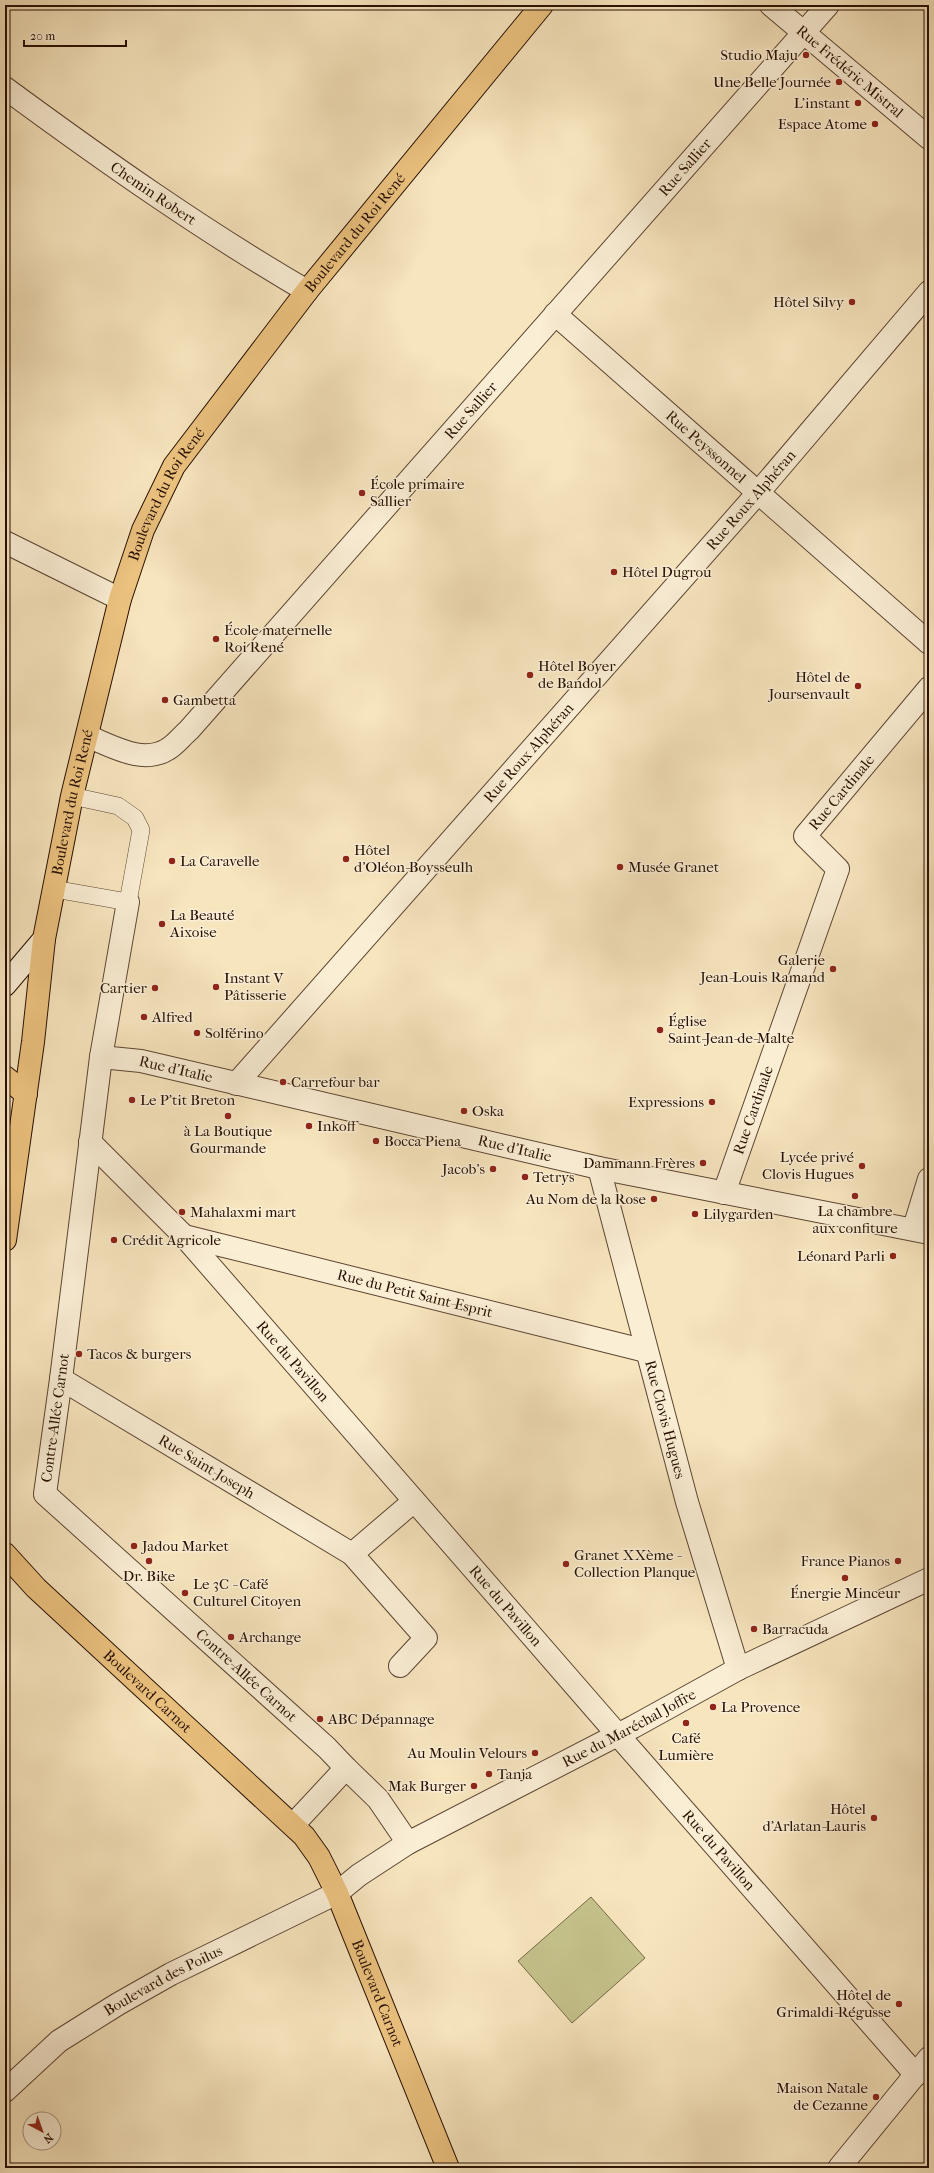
<svg xmlns="http://www.w3.org/2000/svg" width="934" height="2173" viewBox="0 0 934 2173" font-family="'IM FELL French Canon',serif">
	<style>
		.green { fill: #c5c28c; stroke: #766847 }
		.lines { fill: none; stroke-linecap: round; stroke-linejoin: round }
		.service-casing { stroke: #5b4431; stroke-width: 18 }
		.pedestrian-casing { stroke: #5b4431; stroke-width: 24 }
		.minor-casing { stroke: #5b4431; stroke-width: 24 }
		.tertiary-casing { stroke: #5b4431; stroke-width: 24 }
		.secondary-casing { stroke: #270f02; stroke-width: 24 }
		.primary-casing { stroke: #270f02; stroke-width: 24 }
		.service { stroke: #faeed5; stroke-width: 17 }
		.pedestrian { stroke: #faeed5; stroke-width: 22 }
		.minor { stroke: #faeed5; stroke-width: 22 }
		.tertiary { stroke: #faeed5; stroke-width: 22 }
		.secondary { stroke: #faeed5; stroke-width: 22 }
		.primary { stroke: #ecc27f; stroke-width: 22 }
		.poi-dot { fill: #8f2418; stroke: #faeed5; stroke-width: 1.5 }
		.labels { text-anchor: middle; stroke-width: 3; stroke-linejoin: round; paint-order: stroke }
		.poi-label { font-size: 15px; fill: #270f02; stroke: #faeed5; text-anchor: start }
		.street-label { font-size: 15px; fill: #270f02; stroke: #faeed5 }
	</style>
	<rect width="100%" height="100%" fill="#f7e5be"/>
	<filter id="stains"><feTurbulence type="fractalNoise" baseFrequency=".005" numOctaves="4"/><feColorMatrix values="0 0 0 0 .2 0 0 0 0 .09 0 0 0 0 .02 0 0 0 .5 -.17"/></filter>
	<radialGradient id="worn" r=".72"><stop offset=".6" stop-color="#630" stop-opacity="0"/><stop offset="1" stop-color="#630" stop-opacity=".3"/></radialGradient>
	<!-- green -->
	<path class="green" d="M591 1897 645 1958 572 2023 518 1961Z"/>
	<g class="lines">
		<!-- service casing -->
		<g class="service-casing">
			<path id="service" d="M54 889 128 902 141 830 135 818 118 806 72 796"/>
		</g>
		<!-- pedestrian casing -->
		<g class="pedestrian-casing">
			<g id="pedestrian">
				<path id="s1" d="M128 902 101 1057 61 1379 45 1494 327 1748 346 1768"/>
				<path id="s2" d="M101 1057 141 1061 599 1168 929 1233"/>
				<path id="s3" d="M236 1084 757 494"/>
				<path id="s4" d="M90 1142 184 1236 618 1735"/>
				<path id="s5" d="M599 1168 687 1502 738 1669"/>
				<path id="s6" d="M724 1193 838 869 805 836 929 688"/>
				<path d="M914 1228 929 1179"/>
				<path id="s7" d="M184 1236 646 1351"/>
				<path id="s8" d="M61 1379 352 1554 414 1501"/>
				<path d="M352 1554 426 1638 400 1666"/>
			</g>
		</g>
		<!-- minor casing -->
		<g class="minor-casing">
			<g id="minor">
				<path id="s9" d="M771 5 929 138"/>
				<path id="s10" d="M5 88C103 160 202 230 307 291"/>
				<path id="s11" d="M555 314 929 643"/>
				<path d="M757 494 929 292"/>
				<path d="M5 542 120 599"/>
				<path id="s12" d="M87 736C112 746 143 765 168 749 175 745 182 736 189 730L828 5"/>
				<path id="s13" d="M618 1735 916 2075"/>
				<path d="M293 1825 346 1768 378 1799 408 1843"/>
				<path id="s14" d="M337 1893 359 1875 408 1843 633 1727 738 1669 929 1579"/>
				<path d="M839 2168 929 2058"/>
			</g>
		</g>
		<!-- tertiary casing -->
		<g class="tertiary-casing">
			<g id="tertiary">
				<path id="s15" d="M5 2091 59 2041 118 2004 171 1974 337 1893"/>
			</g>
		</g>
		<!-- secondary casing -->
		<g class="secondary-casing">
			<path id="secondary" d="M5 985 44 939"/>
		</g>
		<!-- primary casing -->
		<g class="primary-casing">
			<g id="primary">
				<path d="M5 1077 26 1094"/>
				<path id="s16" d="M5 1240 33 1042 44 939 72 796 120 599 143 530 174 466 307 291 542 5"/>
				<path id="s17" d="M5 1554 36 1588 304 1836 319 1857 337 1893 448 2168"/>
			</g>
		</g>
		<!-- service -->
		<use href="#service" class="service"/>
		<!-- pedestrian -->
		<use href="#pedestrian" class="pedestrian"/>
		<!-- minor -->
		<use href="#minor" class="minor"/>
		<!-- tertiary -->
		<use href="#tertiary" class="tertiary"/>
		<!-- secondary -->
		<use href="#secondary" class="secondary"/>
		<!-- primary -->
		<use href="#primary" class="primary"/>
	</g>
	<!-- markers -->
	<g class="poi-dot">
		<circle cx="806" cy="55" r="4"/>
		<circle cx="839" cy="82" r="4"/>
		<circle cx="858" cy="103" r="4"/>
		<circle cx="875" cy="124" r="4"/>
		<circle cx="852" cy="302" r="4"/>
		<circle cx="362" cy="493" r="4"/>
		<circle cx="614" cy="572" r="4"/>
		<circle cx="216" cy="639" r="4"/>
		<circle cx="530" cy="675" r="4"/>
		<circle cx="858" cy="686" r="4"/>
		<circle cx="165" cy="700" r="4"/>
		<circle cx="346" cy="859" r="4"/>
		<circle cx="172" cy="861" r="4"/>
		<circle cx="620" cy="867" r="4"/>
		<circle cx="162" cy="924" r="4"/>
		<circle cx="833" cy="969" r="4"/>
		<circle cx="216" cy="987" r="4"/>
		<circle cx="155" cy="988" r="4"/>
		<circle cx="144" cy="1017" r="4"/>
		<circle cx="660" cy="1030" r="4"/>
		<circle cx="197" cy="1033" r="4"/>
		<circle cx="283" cy="1082" r="4"/>
		<circle cx="132" cy="1100" r="4"/>
		<circle cx="712" cy="1102" r="4"/>
		<circle cx="464" cy="1111" r="4"/>
		<circle cx="228" cy="1116" r="4"/>
		<circle cx="309" cy="1126" r="4"/>
		<circle cx="376" cy="1141" r="4"/>
		<circle cx="703" cy="1163" r="4"/>
		<circle cx="862" cy="1166" r="4"/>
		<circle cx="493" cy="1169" r="4"/>
		<circle cx="525" cy="1177" r="4"/>
		<circle cx="855" cy="1196" r="4"/>
		<circle cx="654" cy="1199" r="4"/>
		<circle cx="182" cy="1212" r="4"/>
		<circle cx="695" cy="1214" r="4"/>
		<circle cx="114" cy="1240" r="4"/>
		<circle cx="893" cy="1256" r="4"/>
		<circle cx="79" cy="1354" r="4"/>
		<circle cx="134" cy="1546" r="4"/>
		<circle cx="149" cy="1561" r="4"/>
		<circle cx="898" cy="1561" r="4"/>
		<circle cx="566" cy="1564" r="4"/>
		<circle cx="845" cy="1578" r="4"/>
		<circle cx="185" cy="1593" r="4"/>
		<circle cx="754" cy="1629" r="4"/>
		<circle cx="231" cy="1637" r="4"/>
		<circle cx="713" cy="1707" r="4"/>
		<circle cx="320" cy="1719" r="4"/>
		<circle cx="686" cy="1723" r="4"/>
		<circle cx="535" cy="1753" r="4"/>
		<circle cx="489" cy="1774" r="4"/>
		<circle cx="474" cy="1786" r="4"/>
		<circle cx="874" cy="1818" r="4"/>
		<circle cx="899" cy="2004" r="4"/>
		<circle cx="876" cy="2097" r="4"/>
	</g>
	<g class="labels">
		<!-- poi labels -->
		<g class="poi-label">
			<text x="798" y="60" text-anchor="end">Studio Maju</text>
			<text x="831" y="87" text-anchor="end">Une Belle Journée</text>
			<text x="850" y="108" text-anchor="end">L'instant</text>
			<text x="867" y="129" text-anchor="end">Espace Atome</text>
			<text x="844" y="307" text-anchor="end">Hôtel Silvy</text>
			<text x="370" y="489">École primaire<tspan x="370" dy="17">Sallier</tspan></text>
			<text x="622" y="577">Hôtel Dugrou</text>
			<text x="224" y="635">École maternelle<tspan x="224" dy="17">Roi René</tspan></text>
			<text x="538" y="671">Hôtel Boyer<tspan x="538" dy="17">de Bandol</tspan></text>
			<text x="850" y="682" text-anchor="end">Hôtel de<tspan x="850" dy="17">Joursenvault</tspan></text>
			<text x="173" y="705">Gambetta</text>
			<text x="354" y="855">Hôtel<tspan x="354" dy="17">d'Oléon-Boysseulh</tspan></text>
			<text x="180" y="866">La Caravelle</text>
			<text x="628" y="872">Musée Granet</text>
			<text x="170" y="920">La Beauté<tspan x="170" dy="17">Aixoise</tspan></text>
			<text x="825" y="965" text-anchor="end">Galerie<tspan x="825" dy="17">Jean-Louis Ramand</tspan></text>
			<text x="224" y="983">Instant V<tspan x="224" dy="17">Pâtisserie</tspan></text>
			<text x="147" y="993" text-anchor="end">Cartier</text>
			<text x="152" y="1022">Alfred</text>
			<text x="668" y="1026">Église<tspan x="668" dy="17">Saint-Jean-de-Malte</tspan></text>
			<text x="205" y="1038">Solférino</text>
			<text x="291" y="1087">Carrefour bar</text>
			<text x="140" y="1105">Le P'tit Breton</text>
			<text x="704" y="1107" text-anchor="end">Expressions</text>
			<text x="472" y="1116">Oska</text>
			<text x="317" y="1131">Inkoff</text>
			<text x="228" y="1136" text-anchor="middle">à La Boutique<tspan x="228" dy="17">Gourmande</tspan></text>
			<text x="384" y="1146">Bocca Piena</text>
			<text x="854" y="1162" text-anchor="end">Lycée privé<tspan x="854" dy="17">Clovis Hugues</tspan></text>
			<text x="695" y="1168" text-anchor="end">Dammann Frères</text>
			<text x="485" y="1174" text-anchor="end">Jacob's</text>
			<text x="533" y="1182">Tetrys</text>
			<text x="646" y="1204" text-anchor="end">Au Nom de la Rose</text>
			<text x="855" y="1216" text-anchor="middle">La chambre<tspan x="855" dy="17">aux confiture</tspan></text>
			<text x="190" y="1217">Mahalaxmi mart</text>
			<text x="703" y="1219">Lilygarden</text>
			<text x="122" y="1245">Crédit Agricole</text>
			<text x="885" y="1261" text-anchor="end">Léonard Parli</text>
			<text x="87" y="1359">Tacos &amp; burgers</text>
			<text x="142" y="1551">Jadou Market</text>
			<text x="574" y="1560">Granet XXème -<tspan x="574" dy="17">Collection Planque</tspan></text>
			<text x="890" y="1566" text-anchor="end">France Pianos</text>
			<text x="149" y="1581" text-anchor="middle">Dr. Bike</text>
			<text x="193" y="1589">Le 3C - Café<tspan x="193" dy="17">Culturel Citoyen</tspan></text>
			<text x="845" y="1598" text-anchor="middle">Énergie Minceur</text>
			<text x="762" y="1634">Barracuda</text>
			<text x="239" y="1642">Archange</text>
			<text x="721" y="1712">La Provence</text>
			<text x="328" y="1724">ABC Dépannage</text>
			<text x="686" y="1743" text-anchor="middle">Café<tspan x="686" dy="17">Lumière</tspan></text>
			<text x="527" y="1758" text-anchor="end">Au Moulin Velours</text>
			<text x="497" y="1779">Tanja</text>
			<text x="466" y="1791" text-anchor="end">Mak Burger</text>
			<text x="866" y="1814" text-anchor="end">Hôtel<tspan x="866" dy="17">d'Arlatan-Lauris</tspan></text>
			<text x="891" y="2000" text-anchor="end">Hôtel de<tspan x="891" dy="17">Grimaldi-Régusse</tspan></text>
			<text x="868" y="2093" text-anchor="end">Maison Natale<tspan x="868" dy="17">de Cezanne</tspan></text>
		</g>
		<!-- street labels -->
		<g class="street-label">
			<text dy="5" stroke="none"><textPath href="#s9" startOffset="103">Rue Frédéric Mistral</textPath></text>
			<text dy="5" stroke="none"><textPath href="#s12" startOffset="864">Rue Sallier</textPath></text>
			<text dy="5" stroke="none"><textPath href="#s10" startOffset="182">Chemin Robert</textPath></text>
			<text dy="5" stroke="none"><textPath href="#s16" startOffset="1091">Boulevard du Roi René</textPath></text>
			<text dy="5" stroke="none"><textPath href="#s12" startOffset="540">Rue Sallier</textPath></text>
			<text dy="5" stroke="none"><textPath href="#s11" startOffset="201">Rue Peyssonnel</textPath></text>
			<text dy="5" stroke="none"><textPath href="#s16" startOffset="767">Boulevard du Roi René</textPath></text>
			<text transform="translate(751 500) rotate(-49)" y="5">Rue Roux Alphéran</text>
			<text dy="5" stroke="none"><textPath href="#s3" startOffset="442">Rue Roux Alphéran</textPath></text>
			<text dy="5" stroke="none"><textPath href="#s6" startOffset="447">Rue Cardinale</textPath></text>
			<text dy="5" stroke="none"><textPath href="#s16" startOffset="443">Boulevard du Roi René</textPath></text>
			<text dy="5" stroke="none"><textPath href="#s2" startOffset="76">Rue d'Italie</textPath></text>
			<text dy="5" stroke="none"><textPath href="#s6" startOffset="88">Rue Cardinale</textPath></text>
			<text dy="5" stroke="none"><textPath href="#s2" startOffset="424">Rue d'Italie</textPath></text>
			<text dy="5" stroke="none"><textPath href="#s7" startOffset="238">Rue du Petit Saint-Esprit</textPath></text>
			<text dy="5" stroke="none"><textPath href="#s4" startOffset="299">Rue du Pavillon</textPath></text>
			<text transform="translate(55 1418) rotate(-82)" y="5">Contre-Allée Carnot</text>
			<text dy="5" stroke="none"><textPath href="#s5" startOffset="260">Rue Clovis Hugues</textPath></text>
			<text dy="5" stroke="none"><textPath href="#s8" startOffset="170">Rue Saint-Joseph</textPath></text>
			<text dy="5" stroke="none"><textPath href="#s4" startOffset="623">Rue du Pavillon</textPath></text>
			<text dy="5" stroke="none"><textPath href="#s1" startOffset="869">Contre-Allée Carnot</textPath></text>
			<text dy="5" stroke="none"><textPath href="#s17" startOffset="198">Boulevard Carnot</textPath></text>
			<text dy="5" stroke="none"><textPath href="#s14" startOffset="336">Rue du Maréchal Joffre</textPath></text>
			<text dy="5" stroke="none"><textPath href="#s13" startOffset="153">Rue du Pavillon</textPath></text>
			<text dy="5" stroke="none"><textPath href="#s15" startOffset="194">Boulevard des Poilus</textPath></text>
			<text dy="5" stroke="none"><textPath href="#s17" startOffset="585">Boulevard Carnot</textPath></text>
		</g>
	</g>
	<!-- margin -->
	<rect width="934" height="2173" fill="none" stroke="#f7e5be" stroke-width="20"/>
	<rect x="6" y="6" width="922" height="2161" fill="none" stroke="#270f02" stroke-width="2"/>
	<rect x="10" y="10" width="914" height="2153" fill="none" stroke="#270f02"/>
	<!-- north arrow -->
	<g transform="translate(42 2131) rotate(139)"><circle r="19" fill="#faeed5" stroke="#a69581"/>
	<path d="M0-3L7 15L0 10L-7 15Z" fill="#8f2418"/>
	<text y="-6" font-size="11" font-weight="bold" text-anchor="middle" fill="#270f02">N</text>
	</g>
	<!-- scale -->
	<path d="M24 40v6h102v-6" fill="none" stroke="#270f02" stroke-width="2"/>
	<text x="30" y="40" font-size="12" fill="#270f02" stroke="#faeed5" stroke-width="3" paint-order="stroke">20 m</text>
	<rect width="100%" height="100%" filter="url(#stains)"/>
	<rect width="100%" height="100%" fill="url(#worn)"/>
</svg>
